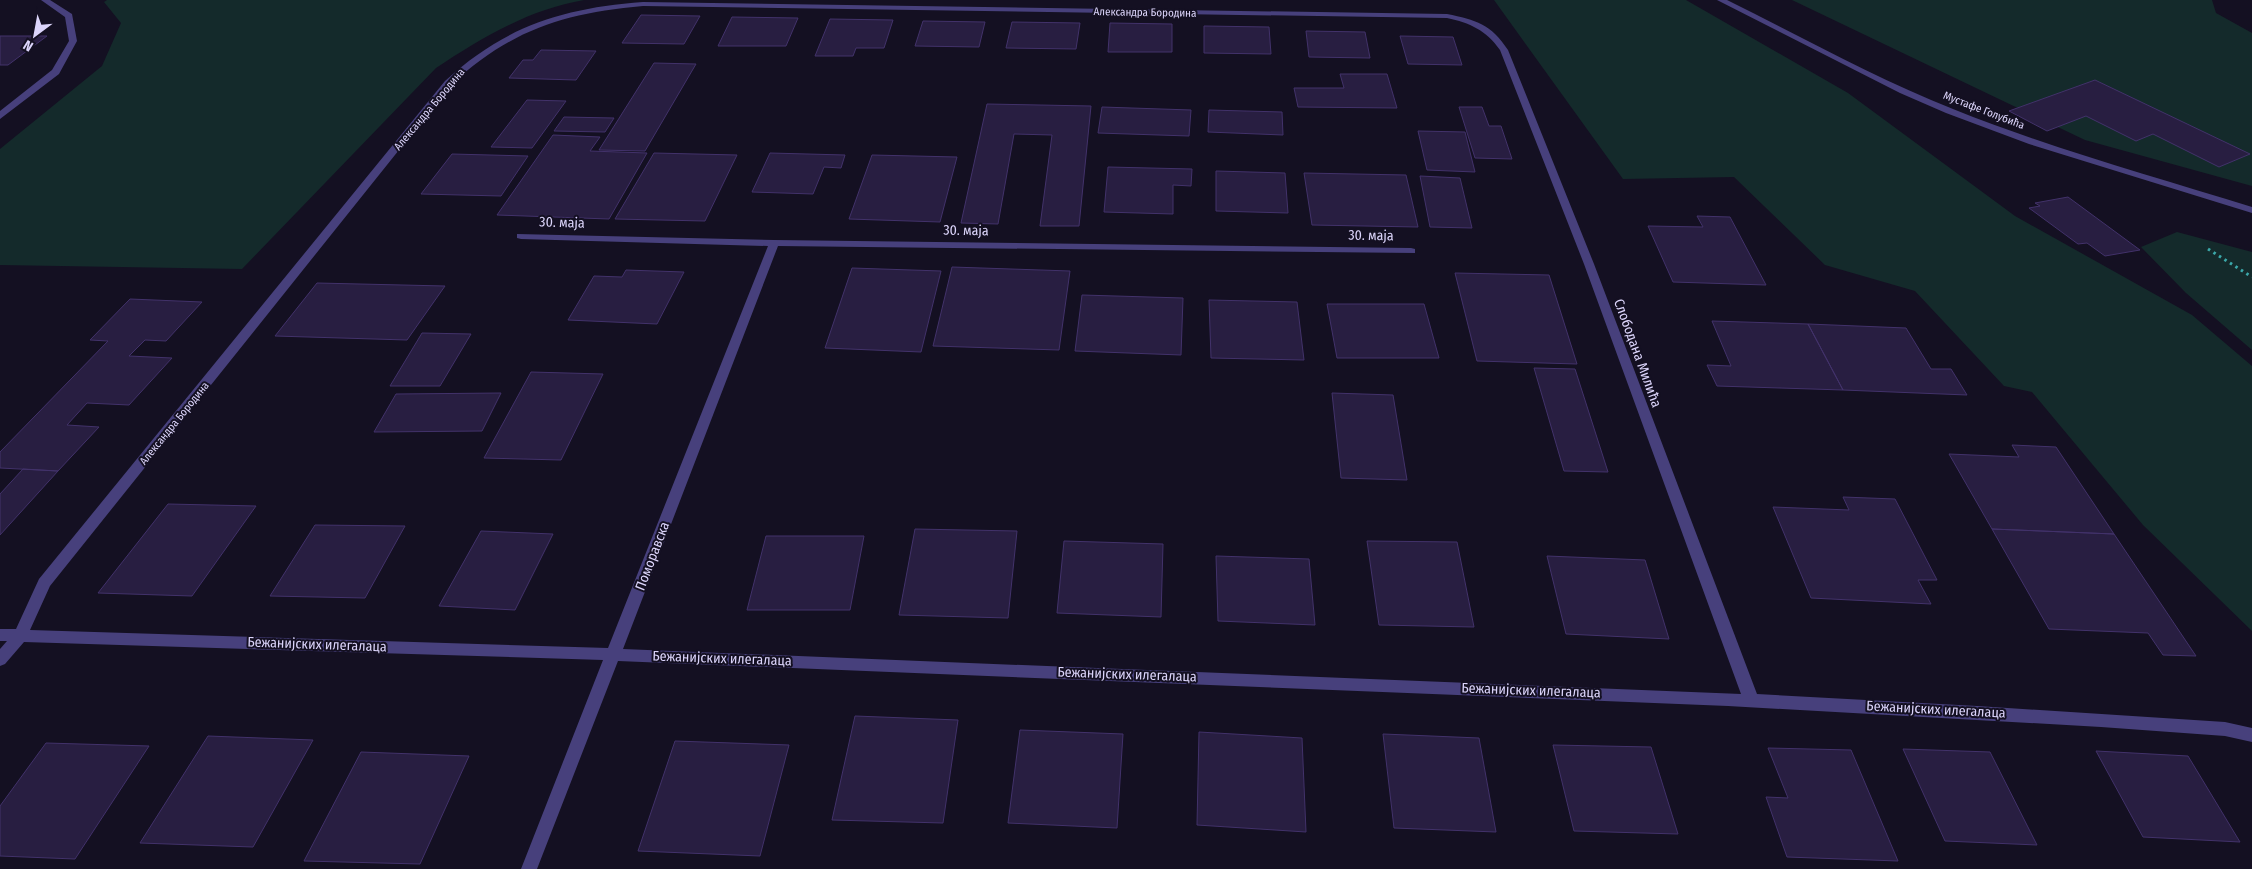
<svg xmlns="http://www.w3.org/2000/svg" width="2252" height="869" viewBox="0 0 2252 869" font-family="'Fira Sans Condensed',sans-serif">
	<style>
		.green { fill: #142a2b }
		.building { fill: #281e41; stroke: #42326a }
		.lines { fill: none; stroke-linecap: round; stroke-linejoin: round }
		.path { stroke: #3ba7a9; stroke-width: 3; stroke-dasharray: 2.5 4; stroke-linecap: butt }
		.minor { fill: #47407c; fill-rule: evenodd }
		.labels { text-anchor: middle; stroke-width: 4; stroke-linejoin: round; paint-order: stroke }
		.far-street-label { font-size: 11px; fill: #dcd5fb; stroke: #141022 }
		.street-label { font-size: 14px; fill: #dcd5fb; stroke: #141022 }
	</style>
	<rect width="100%" height="100%" fill="#141022"/>
	<!-- green -->
	<path class="green" d="M107 0H584C530 9 481 38 436 68L242 269 0 265V149L102 66 121 23 104 2Z
		M1494 0H1686L1848 93 2015 216 2192 315 2252 366V631L2143 525 2032 392 2004 386 1915 291 1825 265 1734 177 1623 179Z
		M1792 0H2212L2216 13 2252 33V186L2085 140Z
		M2177 232 2252 252V350L2186 293 2141 247Z"/>
	<!-- building -->
	<path class="building" d="M641 15 700 16 684 44 622 43Z
		M732 17 798 18 786 46H718Z
		M830 19 893 20 884 48H856L853 56H815Z
		M923 21 985 22 979 47 915 46Z
		M1012 22 1080 23 1076 49 1006 48Z
		M1110 23 1172 24V52H1108Z
		M1204 26 1269 27 1271 54 1204 53Z
		M1306 31 1365 32 1370 58 1309 57Z
		M0 36H47L8 65H0Z
		M1400 36 1453 37 1462 65 1408 64Z
		M541 50 596 51 576 80 509 78 523 60H533Z
		M654 63 696 64 645 151 599 150Z
		M1340 74H1387L1397 108 1298 107 1294 88H1344Z
		M2095 80 2250 154 2219 167 2153 134 2136 141 2086 116 2047 131 2009 111Z
		M527 100 566 101 532 148 491 147Z
		M987 104 1091 106 1079 226H1040L1052 135 1014 134 998 224 961 223Z
		M1102 107 1191 110 1189 136 1098 133Z
		M1459 107H1482L1489 126H1501L1512 159 1475 158Z
		M1209 110 1282 112 1283 135 1208 132Z
		M564 117 614 118 605 132 554 131Z
		M1418 131 1465 132 1475 172 1427 170Z
		M553 135 600 137 590 151 647 153 609 219 497 215Z
		M654 153 737 155 705 221 615 219Z
		M770 153 845 155 841 168 824 167 813 194 752 192Z
		M452 154 528 156 501 196 421 194Z
		M872 155 957 157 940 222 849 219Z
		M1108 167 1192 169 1191 186 1173 185V214L1104 212Z
		M1216 171 1285 173 1288 213 1216 211Z
		M1304 173 1406 175 1418 227 1312 225Z
		M1420 176 1460 178 1472 228 1430 227Z
		M2068 197 2140 250 2105 256 2087 243 2078 244 2029 208 2040 206 2035 203Z
		M1697 216 1730 217 1766 285 1673 282 1648 226 1703 227Z
		M952 267 1070 271 1059 350 933 346Z
		M852 268 941 271 921 352 825 348Z
		M626 270 684 272 657 324 568 320 594 276 622 277Z
		M1455 273 1549 275 1577 364 1477 361Z
		M317 283 445 286 407 340 275 336Z
		M1082 295 1183 298 1181 355 1075 351Z
		M130 299 202 302 166 341 145 340 129 356 172 358 129 405 87 403 67 425 99 427 58 471 0 468V452L108 341 90 340Z
		M1209 300 1297 302 1304 360 1211 358Z
		M1327 304H1424L1439 358H1337Z
		M1712 321 1808 324 1843 390 1717 386 1707 365 1731 366Z
		M1808 324 1906 328 1931 369H1951L1967 395 1843 390Z
		M422 333 471 334 440 386H390Z
		M1534 368 1575 369 1608 472 1564 471Z
		M531 372 603 374 561 460 484 458Z
		M501 393 482 431 374 432 396 394Z
		M1332 393 1393 395 1407 480 1341 478Z
		M2012 445 2056 447 2114 534 1992 529 1949 454 2019 457Z
		M23 469 58 471 0 535V494Z
		M1843 497 1895 499 1937 580H1918L1931 604 1811 598 1773 507 1849 510Z
		M168 504 256 506 192 596 98 593Z
		M315 525 405 526 365 598 270 596Z
		M915 529 1017 531 1008 618 899 615Z
		M1992 529 2114 534 2196 656 2163 655 2148 633 2049 629Z
		M481 531 553 534 515 610 439 606Z
		M766 536H864L850 610H747Z
		M1064 541 1163 544 1161 617 1057 613Z
		M1367 541 1457 542 1474 627 1379 625Z
		M1216 556 1309 559 1315 625 1218 621Z
		M1547 556 1645 560 1669 639 1566 634Z
		M855 716 958 720 943 823 832 820Z
		M1020 730 1123 734 1117 828 1008 823Z
		M1199 732 1302 738 1306 832 1197 825Z
		M1383 734 1479 738 1496 832 1394 828Z
		M208 736 313 740 253 847 140 843Z
		M675 741 789 745 760 856 638 851Z
		M46 743 149 746 75 859 0 856V806Z
		M1553 745 1651 747 1678 834 1574 831Z
		M1768 748 1851 750 1898 861 1787 857 1766 797 1788 798Z
		M1903 749 1990 752 2037 845 1945 841Z
		M2096 751 2188 756 2240 842 2143 837Z
		M361 752 469 756 420 864 304 861Z"/>
	<g class="lines">
		<!-- path -->
		<path class="path" d="M2208 249 2252 277"/>
		<!-- minor -->
		<path class="minor" d="M41 0H50L72 14 77 41 59 74 0 119V111L52 70 69 41 65 17Z
			M1717 0H1727C1802 37 1875 78 1953 109 2050 148 2152 176 2252 207V213L2029 144 1946 113 1900 93Z
			M643 2 1447 14C1476 20 1491 24 1508 50L1594 264 1757 694 1977 706 2225 722 2252 728V742L2225 736 2101 727 1728 706 618 661 537 869H521L603 660 24 642 5 664 0 666V649L7 641H0V629H16L39 579 445 81C505 26 563 8 643 2ZM643 6 1447 18C1470 23 1486 30 1500 50L1584 264 1741 694 623 649 778 246 1415 253V249L1411 248 774 240 517 234V238L521 239 768 246 608 648 30 630 50 586 451 85C510 30 564 13 643 6Z"/>
	</g>
	<g class="labels">
		<!-- far-street labels -->
		<g class="far-street-label">
			<text transform="translate(1145 12) rotate(1)" y="4">Александра Бородина</text>
			<text transform="translate(429 109) rotate(-50)" y="4">Александра Бородина</text>
			<text transform="translate(1984 110) rotate(21)" y="4">Мустафе Голубића</text>
			<text transform="translate(174 423) rotate(-51)" y="4">Александра Бородина</text>
		</g>
		<!-- street labels -->
		<g class="street-label">
			<text transform="translate(562 222) rotate(2)" y="5">30. маја</text>
			<text transform="translate(966 230) rotate(1)" y="5">30. маја</text>
			<text transform="translate(1371 235) rotate(1)" y="5">30. маја</text>
			<text transform="translate(1638 353) rotate(70)" y="5">Слободана Милића</text>
			<text transform="translate(652 556) rotate(-69)" y="5">Поморавска</text>
			<text transform="translate(317 644) rotate(2)" y="5">Бежанијских илегалаца</text>
			<text transform="translate(722 658) rotate(2)" y="5">Бежанијских илегалаца</text>
			<text transform="translate(1127 674) rotate(2)" y="5">Бежанијских илегалаца</text>
			<text transform="translate(1531 690) rotate(2)" y="5">Бежанијских илегалаца</text>
			<text transform="translate(1936 709) rotate(3)" y="5">Бежанијских илегалаца</text>
		</g>
	</g>
	<!-- north arrow -->
	<g transform="translate(35 35) rotate(212)" stroke="#141022" stroke-width="4" paint-order="stroke">
	<path d="M0-4L9 19L0 12L-9 19Z" fill="#dcd5fb"/>
	<text y="-8" font-size="14" font-weight="bold" text-anchor="middle" fill="#dcd5fb">N</text>
	</g>
</svg>
